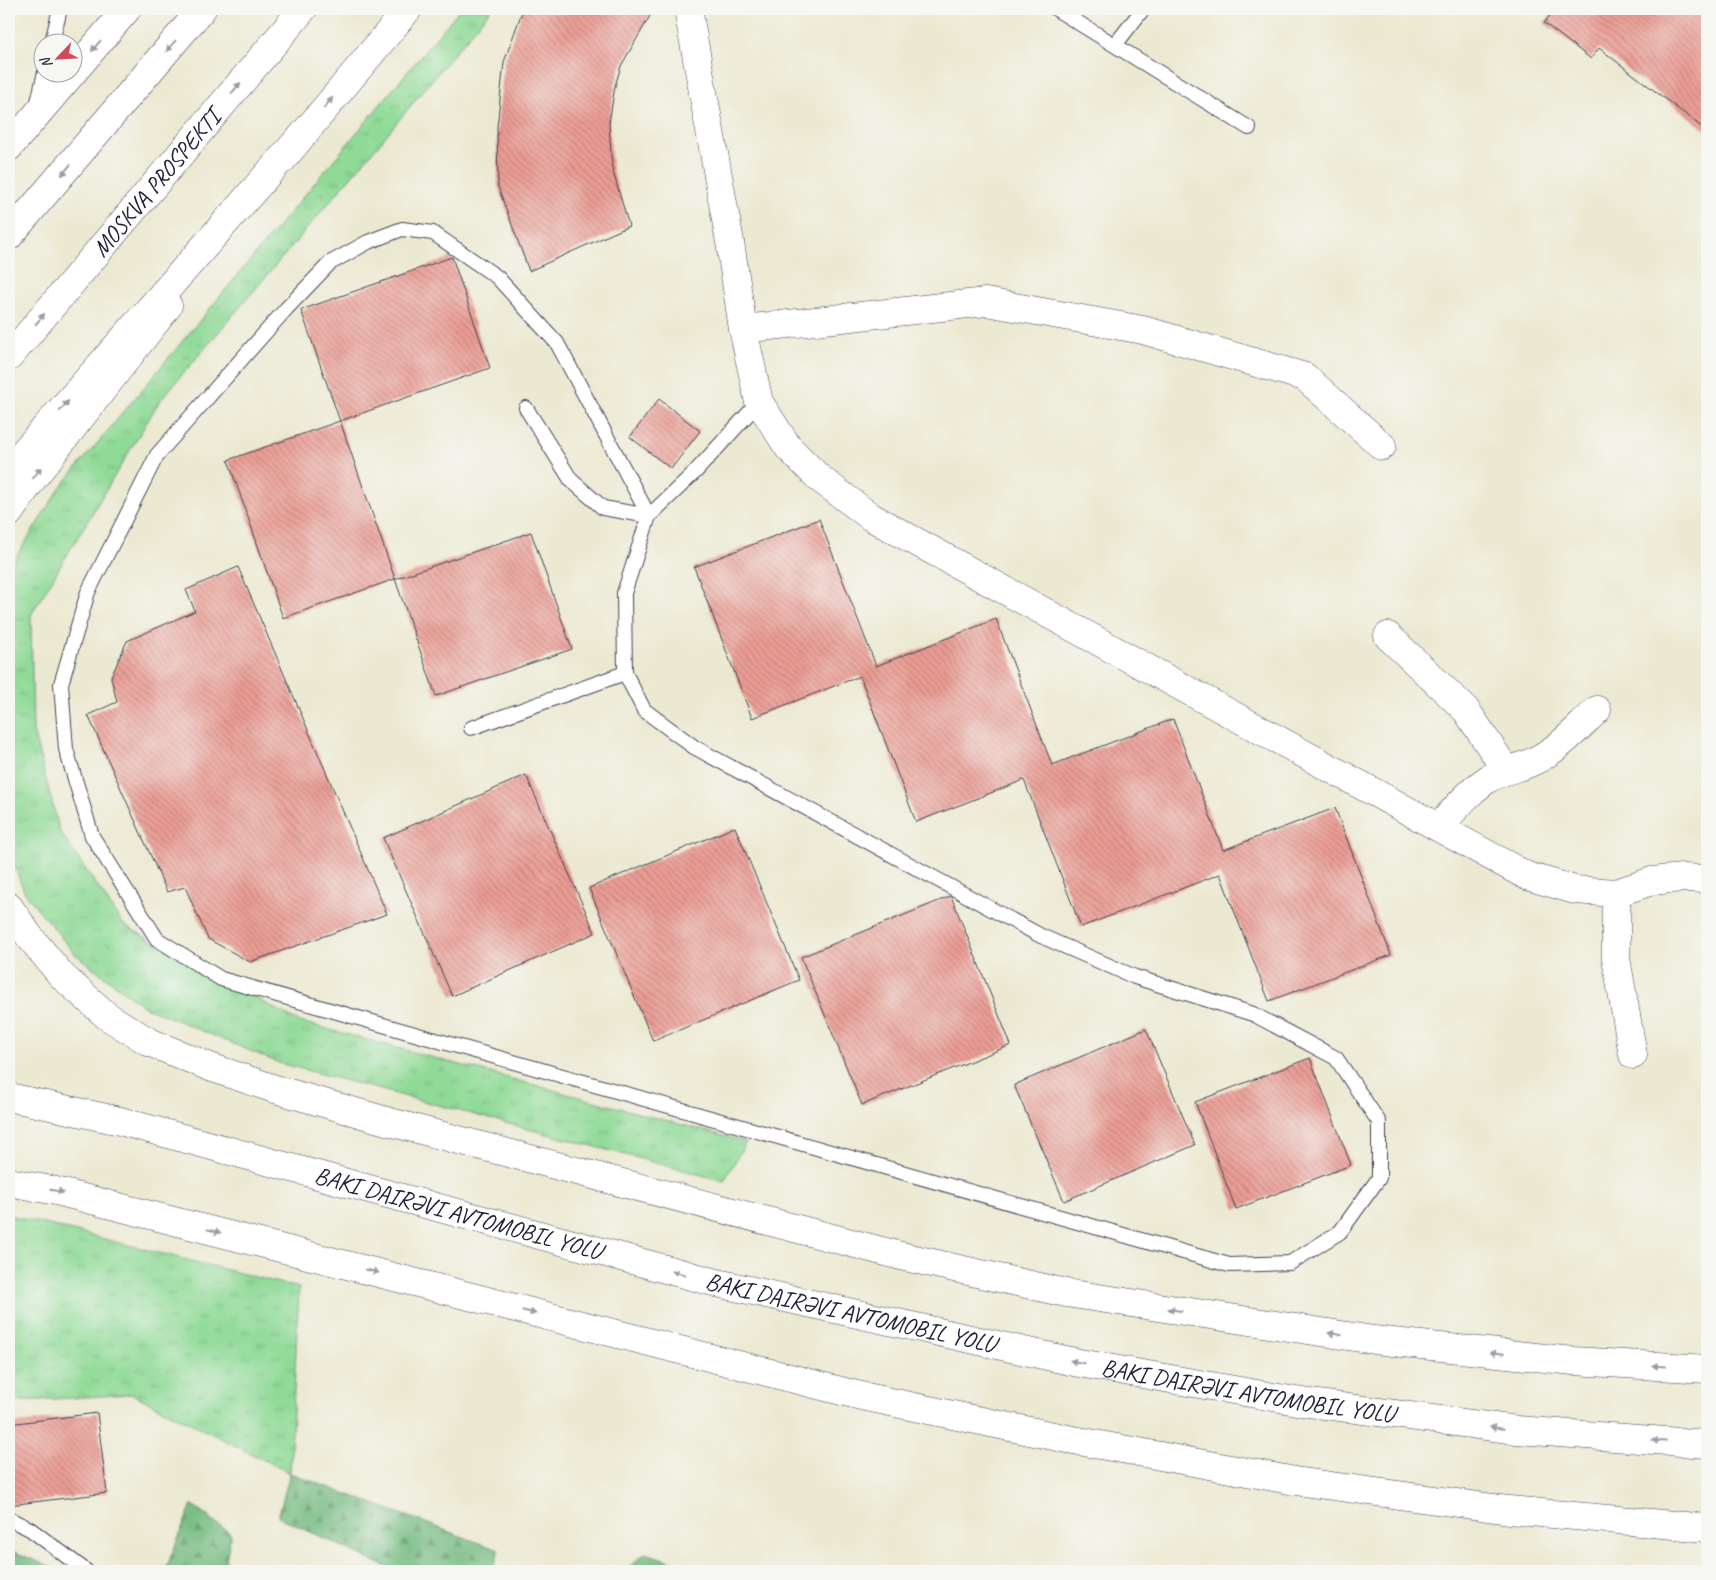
<svg xmlns="http://www.w3.org/2000/svg" width="1716" height="1580" viewBox="0 0 1716 1580" font-family="Caveat,sans-serif">
	<style>
		.grass { fill: url(#grass-tufts); stroke: #587e68 }
		.forest { fill: url(#forest-firs); stroke: #4a6e5d }
		.building { fill: url(#building-back-hatch) }
		.lines { fill: none; stroke-linecap: round; stroke-linejoin: round }
		.service-casing { stroke: #404052; stroke-width: 16 }
		.minor-casing { stroke: #404052; stroke-width: 29 }
		.secondary-casing { stroke: #404052; stroke-width: 29 }
		.trunk-casing { stroke: #404052; stroke-width: 29 }
		.motorway-casing { stroke: #404052; stroke-width: 29 }
		.service { stroke: #fff; stroke-width: 14 }
		.minor { stroke: #fff; stroke-width: 28 }
		.secondary { stroke: #fff; stroke-width: 28 }
		.trunk { stroke: #fff; stroke-width: 28 }
		.motorway { stroke: #fff; stroke-width: 28 }
		.oneway { fill: #9c9ca7 }
		.labels { text-anchor: middle; stroke-width: 4.5; stroke-linejoin: round; paint-order: stroke }
		.street-label { font-size: 24px; fill: #22223b; stroke: #f6f6f2 }
	</style>
	<defs>
		<pattern id="grass-tufts" width="24" height="20" patternUnits="userSpaceOnUse" patternTransform="scale(1.25)"><rect width="24" height="20" fill="#8fda96"/><path d="M3 7l-1-3M5 7V3M7 7l1-3M15 17l-1-3M17 17v-4M19 17l1-3" fill="none" stroke="#7bbb82"/></pattern>
		<pattern id="forest-firs" width="22" height="20" patternUnits="userSpaceOnUse" patternTransform="scale(1.25)"><rect width="22" height="20" fill="#73ba7f"/><path d="M5 1l3.5 6h-7zM16 11l3.5 6h-7z" fill="#5e9769"/></pattern>
		<pattern id="building-back-hatch" width="6" height="6" patternUnits="userSpaceOnUse" patternTransform="scale(1.25)"><rect width="6" height="6" fill="#eb9d94"/><path d="M-1 5l2 2M0 0l6 6M5-1l2 2" fill="none" stroke="#be807a"/></pattern>
	</defs>
	<rect width="100%" height="100%" fill="#f6f6f2"/>
	<filter id="ink" filterUnits="userSpaceOnUse"><feTurbulence type="fractalNoise" baseFrequency=".02" numOctaves="2"/><feDisplacementMap in="SourceGraphic" scale="10" xChannelSelector="R" yChannelSelector="G"/><feConvolveMatrix kernelMatrix="1 2 1 2 8 2 1 2 1" color-interpolation-filters="sRGB"/></filter>
	<filter id="wash" filterUnits="userSpaceOnUse"><feTurbulence type="fractalNoise" baseFrequency=".0096" numOctaves="4" result="noise"/><feDisplacementMap in="SourceGraphic" scale="20" xChannelSelector="R" yChannelSelector="G"/><feGaussianBlur stdDeviation="1.12" result="paint"/><feColorMatrix in="noise" values="0 0 0 0 0 0 0 0 0 0 0 0 0 0 0 0 0 1.4 0 .05"/><feComposite in="paint" operator="in"/></filter>
	<g filter="url(#wash)">
		<rect width="100%" height="100%" fill="#ece9d2"/>
		<!-- grass -->
		<path class="grass" d="M460 9H491L374 150 159 402 31 615 33 731 60 832 124 925 297 1021 746 1142 724 1181 279 1063 143 1006 74 953 25 893 9 853V568L59 489Z
			M9 1215 299 1288 290 1473 132 1394 9 1402Z"/>
		<!-- forest -->
		<path class="forest" d="M290 1473 499 1550 493 1571H395L278 1517Z
			M192 1504 231 1534 224 1571H165Z
			M9 1550 62 1571H9Z
			M645 1553 704 1571H625Z"/>
		<g id="blocks">
			<!-- building -->
			<path class="building" d="M523 9H654L621 66 615 86 609 123 612 168 629 226 529 271 498 187 497 127 504 62Z
				M1555 9H1707V131L1599 48 1591 59 1544 23Z
				M452 257 490 368 340 421 301 310Z
				M659 399 700 431 671 469 630 437Z
				M340 421 395 579 531 532 572 649 436 696 395 579 283 618 228 460Z
				M819 519 876 666 996 619 1052 765 1173 719 1223 850 1335 808 1391 955 1269 1001 1220 874 1081 927 1024 780 916 822 860 676 752 718 694 567Z
				M238 567 387 914 250 962 208 939 185 887 167 892 88 715 117 702 111 677 127 641 195 611 186 590Z
				M526 775 595 933 452 996 383 838Z
				M735 827 799 980 653 1041 589 888Z
				M951 896 1011 1045 862 1105 801 957Z
				M1146 1029 1195 1145 1064 1201 1014 1085Z
				M1310 1058 1351 1165 1236 1209 1195 1102Z
				M97 1413 107 1493 9 1505V1424Z"/>
		</g>
	</g>
	<g filter="url(#ink)">
		<use href="#blocks" fill-opacity="0" stroke="#404052" stroke-width="1"/>
		<g class="lines">
			<!-- service casing -->
			<g class="service-casing">
				<path id="service" d="M1056 9 1249 128
					M52 42 60 9
					M1115 45 1143 9
					M37 106 45 72
					M526 408 571 480 603 508 649 516
					M649 516 557 343 497 277 433 233 402 229 368 242 330 263 286 309 157 455 88 592 61 684 66 749 92 836 157 939 221 979 1229 1265 1290 1263 1340 1232 1379 1178V1122L1336 1058 1253 1014 1135 977 1041 936 694 747 644 710 625 673 624 593 649 516 696 471 759 402
					M471 728 625 673
					M9 1519 30 1529 86 1571"/>
			</g>
			<!-- minor casing -->
			<g class="minor-casing">
				<path id="minor" d="M688 9 730 242 743 329 759 402 788 447 819 478 871 517 1527 876 1575 890 1616 893 1652 881 1682 878 1707 879
					M743 329 986 302 1143 330 1305 377 1382 446
					M1388 636 1466 710 1506 770
					M1439 827C1453 811 1467 794 1485 781 1500 770 1518 769 1534 761 1559 749 1577 729 1597 710
					M1616 893V958L1633 1055"/>
			</g>
			<!-- secondary casing -->
			<g class="secondary-casing">
				<path id="secondary" d="M9 147 127 9
					M282 160 408 9
					M9 513 34 477 168 306
					M9 907 29 936 62 976 107 1016 149 1042 210 1067 275 1089 390 1122 901 1256 1066 1293 1374 1340 1574 1361 1707 1369"/>
			</g>
			<!-- trunk casing -->
			<g class="trunk-casing">
				<g id="trunk">
					<path d="M9 236 202 9"/>
					<path id="s1" d="M9 357 303 9"/>
					<path d="M9 469 297 141"/>
				</g>
			</g>
			<!-- motorway casing -->
			<g class="motorway-casing">
				<g id="motorway">
					<path id="s2" d="M9 1097 120 1121 336 1180 717 1283 1079 1363 1302 1402 1517 1430 1707 1444"/>
					<path d="M9 1182 56 1191 857 1395 1068 1439 1295 1481 1509 1510 1707 1528"/>
				</g>
			</g>
			<!-- service -->
			<use href="#service" class="service"/>
			<!-- minor -->
			<use href="#minor" class="minor"/>
			<!-- secondary -->
			<use href="#secondary" class="secondary"/>
			<!-- trunk -->
			<use href="#trunk" class="trunk"/>
			<!-- motorway -->
			<use href="#motorway" class="motorway"/>
		</g>
		<!-- one-way arrows -->
		<defs><path id="oneway-solid" d="M-6-.8H1V-3.2L6.5 0L1 3.2V.8H-6Z" transform="scale(1.25)"/></defs>
		<g class="oneway">
			<use href="#oneway-solid" transform="translate(96 46) rotate(130)"/>
			<use href="#oneway-solid" transform="translate(171 46) rotate(130)"/>
			<use href="#oneway-solid" transform="translate(236 88) rotate(-50)"/>
			<use href="#oneway-solid" transform="translate(328 103) rotate(-50)"/>
			<use href="#oneway-solid" transform="translate(66 170) rotate(130)"/>
			<use href="#oneway-solid" transform="translate(40 319) rotate(-50)"/>
			<use href="#oneway-solid" transform="translate(64 406) rotate(-49)"/>
			<use href="#oneway-solid" transform="translate(37 473) rotate(-53)"/>
			<use href="#oneway-solid" transform="translate(57 1191) rotate(12)"/>
			<use href="#oneway-solid" transform="translate(214 1231) rotate(14)"/>
			<use href="#oneway-solid" transform="translate(372 1271) rotate(14)"/>
			<use href="#oneway-solid" transform="translate(679 1273) rotate(-165)"/>
			<use href="#oneway-solid" transform="translate(1175 1310) rotate(-171)"/>
			<use href="#oneway-solid" transform="translate(529 1312) rotate(14)"/>
			<use href="#oneway-solid" transform="translate(1335 1334) rotate(-171)"/>
			<use href="#oneway-solid" transform="translate(1497 1353) rotate(-174)"/>
			<use href="#oneway-solid" transform="translate(1077 1362) rotate(-168)"/>
			<use href="#oneway-solid" transform="translate(1659 1366) rotate(-177)"/>
			<use href="#oneway-solid" transform="translate(1497 1428) rotate(-172)"/>
			<use href="#oneway-solid" transform="translate(1659 1441) rotate(-176)"/>
		</g>
	</g>
	<g class="labels">
		<!-- street labels -->
		<g class="street-label">
			<text dy="8" stroke="none"><textPath href="#s1" startOffset="228">MOSKVA PROSPEKTI</textPath></text>
			<text dy="8" stroke="none"><textPath href="#s2" startOffset="464">BAKI DAIRƏVI AVTOMOBIL YOLU</textPath></text>
			<text dy="8" stroke="none"><textPath href="#s2" startOffset="869">BAKI DAIRƏVI AVTOMOBIL YOLU</textPath></text>
			<text dy="8" stroke="none"><textPath href="#s2" startOffset="1274">BAKI DAIRƏVI AVTOMOBIL YOLU</textPath></text>
		</g>
	</g>
	<!-- margin -->
	<rect width="1716" height="1580" fill="none" stroke="#f6f6f2" stroke-width="30"/>
	<!-- north arrow -->
	<g transform="translate(58 58) rotate(245)"><circle r="24" fill="#f6f6f2" stroke="#a1a1a9"/>
	<path d="M0-4L9 19L0 12L-9 19Z" fill="#d1495b"/>
	<text y="-8" font-size="14" font-weight="bold" text-anchor="middle" fill="#22223b">N</text>
	</g>
</svg>
